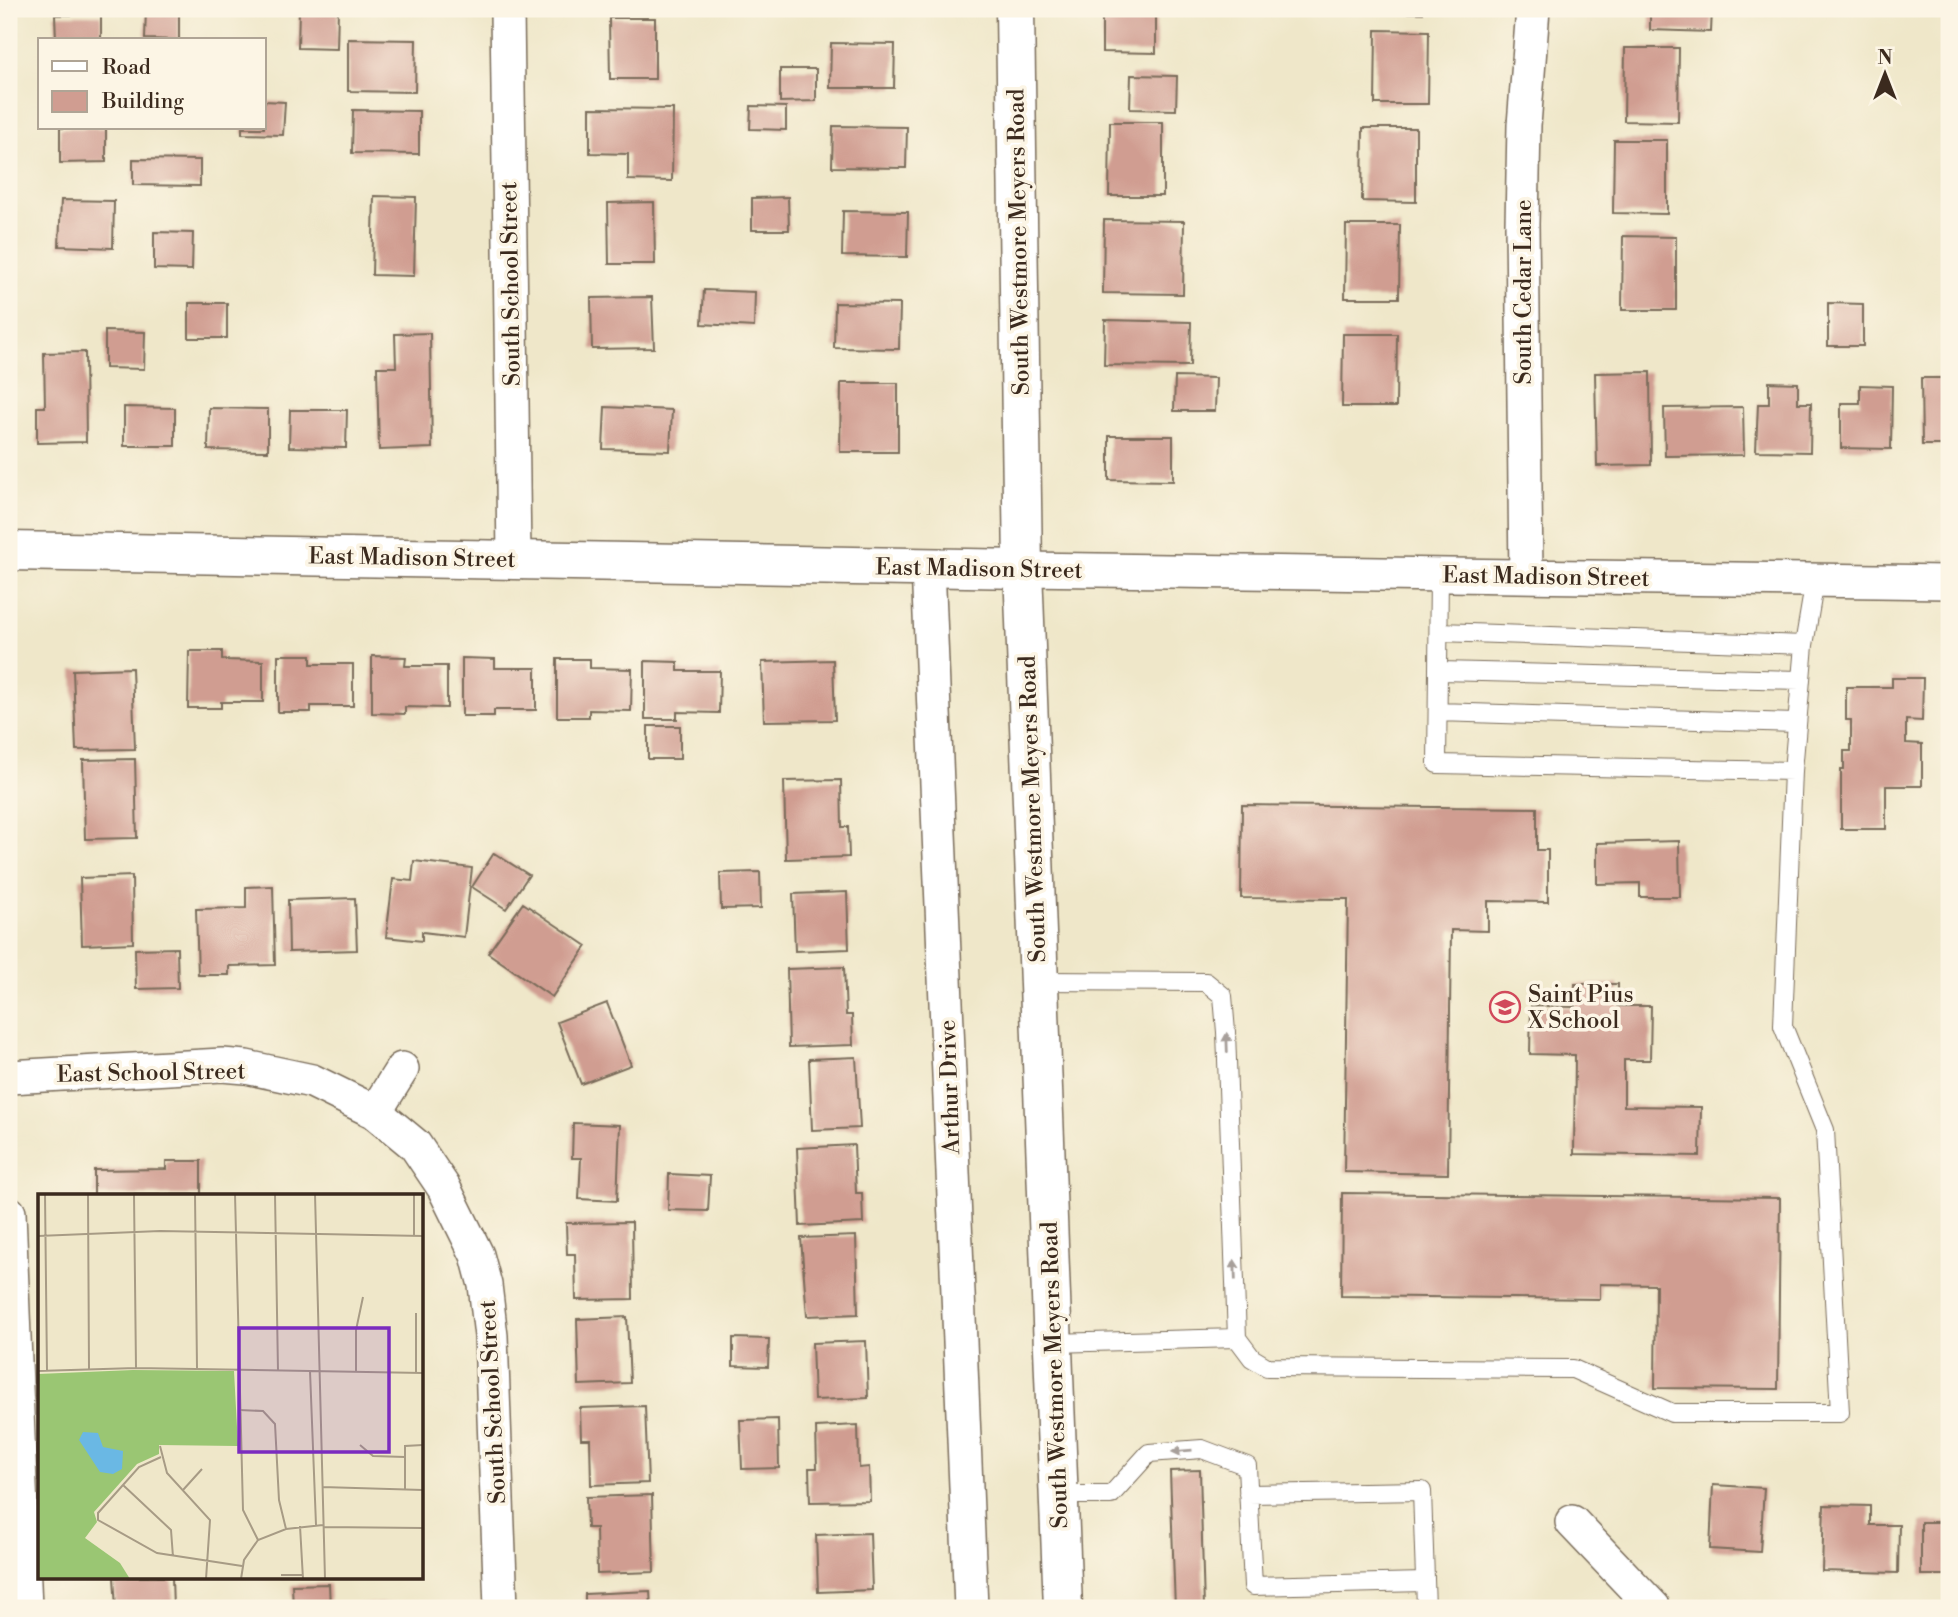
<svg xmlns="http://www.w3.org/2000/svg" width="1958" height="1617" viewBox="0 0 1958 1617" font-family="'Libre Bodoni',serif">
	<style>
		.building { fill: #d09d91 }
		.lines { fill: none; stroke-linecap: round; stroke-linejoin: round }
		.lane-casing { stroke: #7a6c5a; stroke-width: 20 }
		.street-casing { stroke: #7a6c5a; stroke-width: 36 }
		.secondary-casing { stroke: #7a6c5a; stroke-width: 41 }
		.lane { stroke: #fff; stroke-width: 18 }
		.street { stroke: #fff; stroke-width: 33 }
		.secondary { stroke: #fff; stroke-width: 38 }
		.oneway { fill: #a79f9a }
		.labels { text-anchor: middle; stroke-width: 7; stroke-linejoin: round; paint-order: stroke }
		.street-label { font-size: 23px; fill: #3b2a1e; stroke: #fcf5e5 }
		.poi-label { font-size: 23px; fill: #3b2a1e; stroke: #fcf5e5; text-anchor: start }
		.inset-road { fill: none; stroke: #a79b85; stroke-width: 2 }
		.view { fill: #7b2cbf; fill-opacity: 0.15; stroke: #7b2cbf; stroke-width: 3.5 }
		.inset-edge { fill: none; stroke: #3b2a1e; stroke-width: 3.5 }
	</style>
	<rect width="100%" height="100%" fill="#fcf5e5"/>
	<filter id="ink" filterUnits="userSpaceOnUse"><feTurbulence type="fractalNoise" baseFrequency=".0143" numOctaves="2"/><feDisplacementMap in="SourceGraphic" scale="14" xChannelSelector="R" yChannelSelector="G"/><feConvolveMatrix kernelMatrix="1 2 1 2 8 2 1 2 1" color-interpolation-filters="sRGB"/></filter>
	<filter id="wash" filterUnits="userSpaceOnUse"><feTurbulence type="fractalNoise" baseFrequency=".00686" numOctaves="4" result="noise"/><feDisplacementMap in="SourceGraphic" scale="28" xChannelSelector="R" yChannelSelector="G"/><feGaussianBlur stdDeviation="1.57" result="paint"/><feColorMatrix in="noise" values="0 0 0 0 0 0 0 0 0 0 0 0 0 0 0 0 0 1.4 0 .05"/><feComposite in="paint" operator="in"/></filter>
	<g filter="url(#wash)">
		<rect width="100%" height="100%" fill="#efe7c9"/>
		<g id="blocks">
			<!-- building -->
			<path class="building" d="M146 9H179V40L145 39Z
				M299 9H338L337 49 298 48Z
				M1102 9H1156V53L1102 52Z
				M1369 9H1423V13L1369 12Z
				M1650 9H1712L1711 32 1650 30Z
				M55 15H101V40H56Z
				M609 18H655V79H610Z
				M1376 30 1429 31 1428 104H1375Z
				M348 39 416 40 415 92 348 91Z
				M831 43 895 44 894 88H830Z
				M1625 48H1679L1678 122 1624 121Z
				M780 69H816V101L780 102Z
				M1131 75 1177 76 1176 110 1130 109Z
				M264 101 285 102 283 135 242 134V128H264Z
				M751 106 786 107V130L750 129Z
				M590 108 673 109 672 181 628 180V154L590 153Z
				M353 110 419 111V154L352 153Z
				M1110 122H1163V196H1109Z
				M833 126 907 127 906 168 832 167Z
				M60 128H106V162L60 163Z
				M1363 128H1416V202L1362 201Z
				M1614 140H1667V214L1613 213Z
				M133 159 200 160V186L133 185Z
				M374 196 416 197 414 276 372 275Z
				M788 197 789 230H752V198Z
				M61 200 114 201 113 248 59 246Z
				M654 202 655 264H609L608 203Z
				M843 211 908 212 907 257 842 256Z
				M1104 220 1184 221 1183 294 1103 293Z
				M1346 225H1400L1399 298H1345Z
				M154 232 193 233 192 270 154 269Z
				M1623 236 1676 237V310H1622Z
				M704 290 755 292 754 327 702 324Z
				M652 297 654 348 592 349 591 298Z
				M189 303H227V338H189Z
				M835 303 900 304 899 349 834 348Z
				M1828 303 1863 304V346H1828Z
				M1105 320 1191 322 1190 366 1104 365Z
				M105 331 145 332 144 369 105 368Z
				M430 333 432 448 379 450 377 367H396L395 334Z
				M1343 334H1397L1396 407H1342Z
				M85 352 86 442 37 443V407H45L44 353Z
				M1650 372 1651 465 1597 466 1595 373Z
				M1175 377 1216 378 1215 411H1174Z
				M1921 378H1949V445H1922Z
				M1769 382 1798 383V403H1811L1810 452 1756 451 1758 404H1769Z
				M841 383H898V452H840Z
				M1860 385 1892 386 1891 449 1841 448V403H1860Z
				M124 407 175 408V446H124Z
				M605 407 672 410 670 451 603 449Z
				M1743 407 1744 455 1665 456 1664 408Z
				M209 408 268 409V451L208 450Z
				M290 410H347L346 448 289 447Z
				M1109 436H1173V481L1109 480Z
				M189 651H222V660L263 661V702H221V708H188Z
				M278 655H311V664H353V706H311V712H278Z
				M372 656 406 657 405 666H447V708L405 707V714L372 713Z
				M462 658 495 659V668H536V710H494V716H462Z
				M557 659H590V668L632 669 631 711 589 710V717H557Z
				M833 660 835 720 764 721 762 662Z
				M645 661 678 662V671H720L719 713 677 712V719H645Z
				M132 668 135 749 76 750 73 670Z
				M1892 678H1923L1922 721 1906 720V743L1922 744V786H1886V829H1841V769H1844V751H1851V720H1846V687H1892Z
				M648 726H680V759H648Z
				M135 759 137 838 85 839 83 760Z
				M841 780 842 827H848L849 857 786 859 784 781Z
				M1242 805 1537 808V850H1548V902L1488 901V931L1451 930 1448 1174 1344 1172 1348 899 1241 898Z
				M1679 841 1680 897H1640V883L1597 884V843Z
				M494 853 529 875 506 909 472 887Z
				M414 861 472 868 464 937 422 932V941L386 937 393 879 412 881Z
				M760 872 761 908 721 909 720 873Z
				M132 876 133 943 82 945 80 878Z
				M273 886 275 965 229 966V975H198L196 909 246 908V887Z
				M847 892 849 949 795 951 793 894Z
				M355 898 357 950 289 952 288 900Z
				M523 903 587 946 552 997 488 953Z
				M177 948 178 988 136 989 135 949Z
				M844 967 846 1015H852L853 1045 789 1047 787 969Z
				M1575 984H1618V1006H1651L1650 1060H1624V1106L1701 1107 1700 1156 1574 1154 1575 1055 1530 1054 1531 1006 1575 1007Z
				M607 1003 631 1065 581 1084 557 1022Z
				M856 1057 860 1128 812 1130 809 1059Z
				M573 1123 620 1125 617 1201 579 1199 581 1158H572Z
				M854 1145 856 1193H862L863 1223 800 1226 797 1148Z
				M166 1161H201V1195H94V1170L166 1169Z
				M669 1174 710 1176 708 1211 668 1210Z
				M1342 1193 1780 1198 1778 1389 1655 1388 1656 1285 1600 1284V1299L1341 1296Z
				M632 1222 633 1299 576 1300 575 1254H567L566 1223Z
				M856 1236 858 1314 807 1316 801 1238Z
				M627 1317 630 1383 579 1385 577 1319Z
				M733 1338 769 1339 768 1367 733 1366Z
				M866 1341 868 1398 814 1400 812 1343Z
				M645 1406 648 1483 591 1485 590 1439H581L580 1408Z
				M778 1419 779 1468 742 1469 740 1420Z
				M858 1425 859 1468 869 1467 870 1501 810 1502 809 1468H817L816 1427Z
				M1200 1470 1204 1608H1175L1170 1471Z
				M1713 1485 1764 1488 1760 1552 1710 1549Z
				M652 1495 654 1572 597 1574 596 1528H587L586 1497Z
				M1824 1505 1870 1506V1525H1899L1898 1573 1822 1571Z
				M1921 1522H1949V1575H1921Z
				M870 1533 872 1590 818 1592 816 1535Z
				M114 1577H172L173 1608H116Z
				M329 1584 330 1608H293L292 1585Z
				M650 1591 651 1608H585V1594Z
				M406 1603V1608H351V1604Z
				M872 1604V1608H811V1606Z"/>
		</g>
	</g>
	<g filter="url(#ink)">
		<use href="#blocks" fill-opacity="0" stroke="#7a6c5a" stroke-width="2"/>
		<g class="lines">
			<!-- lane casing -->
			<g class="lane-casing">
				<path id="lane" d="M1439 575 1437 764 1793 771
					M1440 632 1804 645
					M1440 671 1800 680
					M1438 712 1797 723
					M1039 981 1206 982 1223 996 1226 1032 1237 1338
					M1053 1343 1237 1338 1252 1358 1267 1367 1573 1369 1672 1413H1840L1825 1130 1783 1026 1793 771 1804 645 1815 580
					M1248 1494 1422 1491 1426 1608
					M1059 1495H1111L1149 1453 1202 1449 1247 1466 1253 1586 1425 1582"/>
			</g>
			<!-- street casing -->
			<g class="street-casing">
				<path id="street" d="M507 9 514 559
					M928 566 971 1608
					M1023 569 1949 582
					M1526 576 1522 224 1524 125 1533 9
					M9 1077 222 1065 246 1067 312 1081 375 1112 415 1145 444 1188 477 1255 485 1285 491 1336 501 1608
					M375 1112 402 1069
					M9 1213 25 1608
					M1572 1522 1654 1608"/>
			</g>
			<!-- secondary casing -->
			<g class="secondary-casing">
				<path id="secondary" d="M1015 9 1023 569 1063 1608
					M9 551 1023 569"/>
			</g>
			<!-- lane -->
			<use href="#lane" class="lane"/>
			<!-- street -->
			<use href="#street" class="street"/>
			<!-- secondary -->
			<use href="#secondary" class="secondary"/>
		</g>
		<!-- one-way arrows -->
		<defs><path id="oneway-solid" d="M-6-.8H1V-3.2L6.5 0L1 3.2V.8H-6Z" transform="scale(1.75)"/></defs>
		<g class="oneway">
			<use href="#oneway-solid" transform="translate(1227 1043) rotate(-92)"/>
			<use href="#oneway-solid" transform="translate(1235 1270) rotate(-92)"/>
			<use href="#oneway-solid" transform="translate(1182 1451) rotate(175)"/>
		</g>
	</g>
	<!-- icons -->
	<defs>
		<g id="school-ring" transform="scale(1.575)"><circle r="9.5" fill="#fcf5e5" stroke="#d1495b" stroke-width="1.5"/><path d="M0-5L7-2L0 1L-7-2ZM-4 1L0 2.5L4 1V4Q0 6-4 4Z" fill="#d1495b"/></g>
	</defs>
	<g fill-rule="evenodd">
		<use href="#school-ring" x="1505" y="1007"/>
	</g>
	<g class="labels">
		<!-- street labels -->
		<g class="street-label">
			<text transform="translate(1018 242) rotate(-91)" y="8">South Westmore Meyers Road</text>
			<text transform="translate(510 284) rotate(-91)" y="8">South School Street</text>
			<text transform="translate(1523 292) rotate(-90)" y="8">South Cedar Lane</text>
			<text transform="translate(412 557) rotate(1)" y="8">East Madison Street</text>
			<text transform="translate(979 568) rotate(1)" y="8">East Madison Street</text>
			<text transform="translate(1546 576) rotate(1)" y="8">East Madison Street</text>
			<text transform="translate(1032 809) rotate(-92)" y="8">South Westmore Meyers Road</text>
			<text transform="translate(151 1072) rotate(-1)" y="8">East School Street</text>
			<text transform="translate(949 1087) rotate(-92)" y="8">Arthur Drive</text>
			<text transform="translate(1054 1375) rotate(-92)" y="8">South Westmore Meyers Road</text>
			<text transform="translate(492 1402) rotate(-93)" y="8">South School Street</text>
		</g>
		<!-- poi labels -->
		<g class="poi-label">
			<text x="1528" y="1002">Saint Pius<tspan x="1528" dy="26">X School</tspan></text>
		</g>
	</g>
	<!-- overview -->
	<g transform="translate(38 1194)">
		<rect width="385" height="385" fill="#efe7c9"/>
		<path d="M95 176 196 177 200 252 121 251V260L99 270 56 318 59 328 47 344 82 369 92 385H0V180Z" fill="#9ac673"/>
		<path d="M45 238 60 239 65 253 85 257 84 275 75 280 62 278 41 246Z" fill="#6ab8e4"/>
		<path class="inset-road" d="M7 0 9 177M50 0 51 175M96 0 98 174M157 0 159 174M197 0 205 316 220 346M237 0 240 177M277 0 287 385M376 0V42M0 42 122 37 385 42M378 119V179M0 177 98 174 385 179M272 177 278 331M318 178V136L325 103M201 216 225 217 237 230 241 306 248 335M322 251 335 262 367 263M122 252 129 279 172 326 168 385M123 263 101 273 60 319V326L119 359 204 372M85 291 133 336 135 363M284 293 385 296M367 295V252L385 251M145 296 164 275M262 332 265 385M285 333 385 334M243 381H265M203 385 206 366 220 346 248 335 285 331"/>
		<path class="view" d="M201 134H351V258H201Z"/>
		<rect width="385" height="385" class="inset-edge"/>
	</g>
	<!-- margin -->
	<rect width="1958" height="1617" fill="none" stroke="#fcf5e5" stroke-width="35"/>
	<!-- legend -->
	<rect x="38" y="38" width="228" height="91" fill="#fcf5e5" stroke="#afa495" stroke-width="2"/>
	<rect x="52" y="61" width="35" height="10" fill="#ffffff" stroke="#afa495" stroke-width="2"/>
	<text x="102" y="74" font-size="21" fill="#3b2a1e">Road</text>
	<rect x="52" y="91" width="35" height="21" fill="#d09d91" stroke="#afa495" stroke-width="2"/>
	<text x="102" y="108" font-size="21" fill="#3b2a1e">Building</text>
	<!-- north arrow -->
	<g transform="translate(1885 74)" stroke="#fcf5e5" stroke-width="5" paint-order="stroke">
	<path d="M0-5L12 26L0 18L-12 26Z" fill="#3b2a1e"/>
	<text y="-10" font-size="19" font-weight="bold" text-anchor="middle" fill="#3b2a1e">N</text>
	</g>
</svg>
